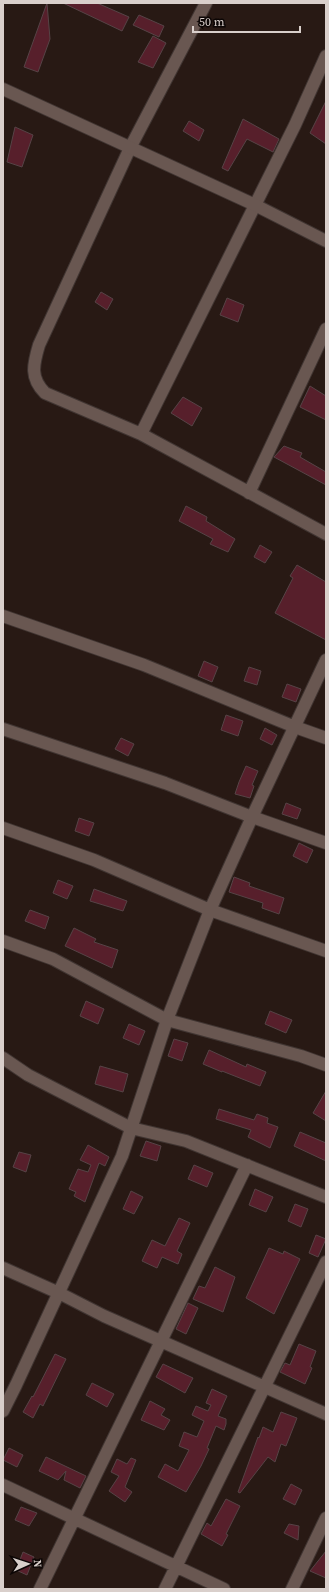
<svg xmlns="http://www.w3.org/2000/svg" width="329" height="1592" viewBox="0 0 329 1592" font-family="'Source Serif 4',serif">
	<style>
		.building { fill: #571f2b; stroke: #564346 }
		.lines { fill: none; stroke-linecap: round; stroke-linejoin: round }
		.minor-casing { stroke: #403532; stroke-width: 14 }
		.tertiary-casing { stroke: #403532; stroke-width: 14 }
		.minor { stroke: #695751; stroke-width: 12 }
		.tertiary { stroke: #695751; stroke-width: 12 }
	</style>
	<rect width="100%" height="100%" fill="#281914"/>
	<!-- building -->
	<path class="building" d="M47 3 50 39 38 72 24 67Z
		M63 3H97L129 17 122 31Z
		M139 15 164 26 159 37 133 25Z
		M153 36 166 43 153 68 138 62Z
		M326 101V144L310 133Z
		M243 119 279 139 273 152 247 139 228 171 222 168Z
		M189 121 204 130 199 141 183 131Z
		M15 127 33 135 22 167 7 162Z
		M101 292 113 299 107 310 95 302Z
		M227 298 244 305 238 322 220 315Z
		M310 386 326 396V420L300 407Z
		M183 397 202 408 192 426 171 413Z
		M284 446 302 453 300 457 326 472V485L274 457Z
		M186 506 207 517 206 521 235 539 228 552 210 544 213 539 179 521Z
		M260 545 272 552 265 563 254 557Z
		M297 565 326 582V640L275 613 293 578 290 576Z
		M204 661 218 667 212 682 198 676Z
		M249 667 261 671 257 685 244 681Z
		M287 684 301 689 296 702 282 697Z
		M226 715 243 721 238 736 221 730Z
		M265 728 277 735 272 745 260 739Z
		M121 738 134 744 128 756 115 749Z
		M246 766 258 771 252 785 254 786 250 798 235 794 239 782Z
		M286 803 301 809 297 819 282 814Z
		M79 818 94 823 89 836 75 831Z
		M299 843 313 850 307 863 293 856Z
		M234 877 250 883 249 886 284 898 279 914 262 908 263 903 229 892Z
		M58 880 73 886 67 899 53 893Z
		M94 889 127 901 123 911 90 901Z
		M30 910 49 917 45 929 25 921Z
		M74 928 96 939 94 942 118 950 112 968 65 946Z
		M86 1001 104 1009 98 1024 80 1016Z
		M270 1011 292 1020 286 1033 265 1024Z
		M129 1024 145 1031 139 1045 123 1038Z
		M174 1039 188 1043 182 1061 168 1056Z
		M209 1050 246 1067 247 1064 266 1072 260 1086 222 1071V1072L203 1064Z
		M100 1066 128 1074 123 1092 95 1084Z
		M326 1091V1121L313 1113Z
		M219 1109 254 1120 257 1114 268 1118 267 1123 278 1127 270 1148 248 1137 251 1130 216 1119Z
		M300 1132 326 1143V1161L294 1146Z
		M146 1141 161 1146 157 1161 140 1156Z
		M88 1145 109 1157 105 1166 99 1163 85 1202 74 1196 76 1192 69 1189 78 1169 88 1172 91 1165 80 1160Z
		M19 1152 31 1155 26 1172 13 1167Z
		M194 1165 213 1173 207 1187 188 1179Z
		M255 1189 273 1197 266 1212 249 1205Z
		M131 1191 143 1197 134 1214 123 1209Z
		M295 1204 308 1209 301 1227 288 1221Z
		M179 1218 190 1223 177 1251 182 1254 178 1264 162 1257 157 1268 142 1261 152 1240 165 1246Z
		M316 1235 326 1239 318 1257 309 1253Z
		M269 1248 283 1254 284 1251 300 1259 274 1314 246 1298Z
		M215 1267 235 1277 223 1312 193 1299 199 1286 205 1288Z
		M188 1303 198 1308 186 1334 176 1329Z
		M299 1344 316 1351 310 1367 312 1368 305 1384 280 1372 285 1363 290 1365Z
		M55 1354 66 1359 43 1406 40 1404 33 1418 23 1412 32 1396 33 1397Z
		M163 1364 193 1378 185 1393 156 1377Z
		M92 1383 114 1394 107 1407 86 1395Z
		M212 1389 227 1396 218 1416 226 1419V1424L224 1430 216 1426 207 1448 209 1449 201 1466 186 1492 158 1477 165 1464 178 1471 189 1450 179 1446 184 1432 197 1437 204 1421 192 1415 196 1406 208 1411 211 1405 206 1403Z
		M150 1401 165 1409 161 1415 170 1420 164 1430 141 1420Z
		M281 1412 297 1418 286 1446 281 1444 275 1462 268 1457 240 1493 238 1492 258 1437 259 1438 263 1427 273 1432Z
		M9 1448 23 1455 17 1467 3 1460Z
		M46 1457 86 1476 80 1488 64 1480 66 1471 58 1480 39 1471Z
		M131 1458 136 1460 125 1487 132 1492 125 1502 109 1491 119 1476 111 1472 117 1459 127 1464Z
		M291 1484 302 1490 295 1505 283 1499Z
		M226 1499 240 1506 226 1534 228 1535 222 1546 201 1534 207 1523 211 1526Z
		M21 1507 37 1513 29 1526 15 1520Z
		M289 1524 299 1526 298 1540 284 1533Z
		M326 1551V1578L310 1571Z
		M23 1552 34 1557 27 1575 16 1570Z"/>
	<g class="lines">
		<!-- minor casing -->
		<g class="minor-casing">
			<path id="minor" d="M206 3 130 148 39 345C33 365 30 378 45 393L141 434 326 534
				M141 434 295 125 326 56
				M249 493 326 329
				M3 616 144 665 295 727 326 738
				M3 729 165 783 252 817 326 843
				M3 828 94 860 210 910 326 951
				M3 941 53 959 167 1020 301 1056 326 1065
				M3 1058 28 1075 131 1128 186 1141 326 1197
				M3 1268 59 1293 104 1316 326 1414
				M3 1411 16 1385 122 1156 167 1020 210 910 252 817 326 660
				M3 1485 224 1589
				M40 1589 247 1165
				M165 1589 326 1262
				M292 1589 326 1518"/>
		</g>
		<!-- tertiary casing -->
		<g class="tertiary-casing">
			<path id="tertiary" d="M3 89 255 205 326 241"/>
		</g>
		<!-- minor -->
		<use href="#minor" class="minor"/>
		<!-- tertiary -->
		<use href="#tertiary" class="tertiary"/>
	</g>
	<!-- border -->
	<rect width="329" height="1592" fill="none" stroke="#d9cfcb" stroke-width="8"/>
	<!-- north arrow -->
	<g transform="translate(28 1564) rotate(87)" stroke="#0c0605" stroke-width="3" paint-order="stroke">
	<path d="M0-3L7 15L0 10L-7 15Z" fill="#d9cfcb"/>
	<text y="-6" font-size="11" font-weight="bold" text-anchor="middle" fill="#d9cfcb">N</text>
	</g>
	<!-- scale -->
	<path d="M193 26v6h107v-6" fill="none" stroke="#d9cfcb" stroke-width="2"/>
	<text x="199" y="26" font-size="12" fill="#d9cfcb" stroke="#0c0605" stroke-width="3" paint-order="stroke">50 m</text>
</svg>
